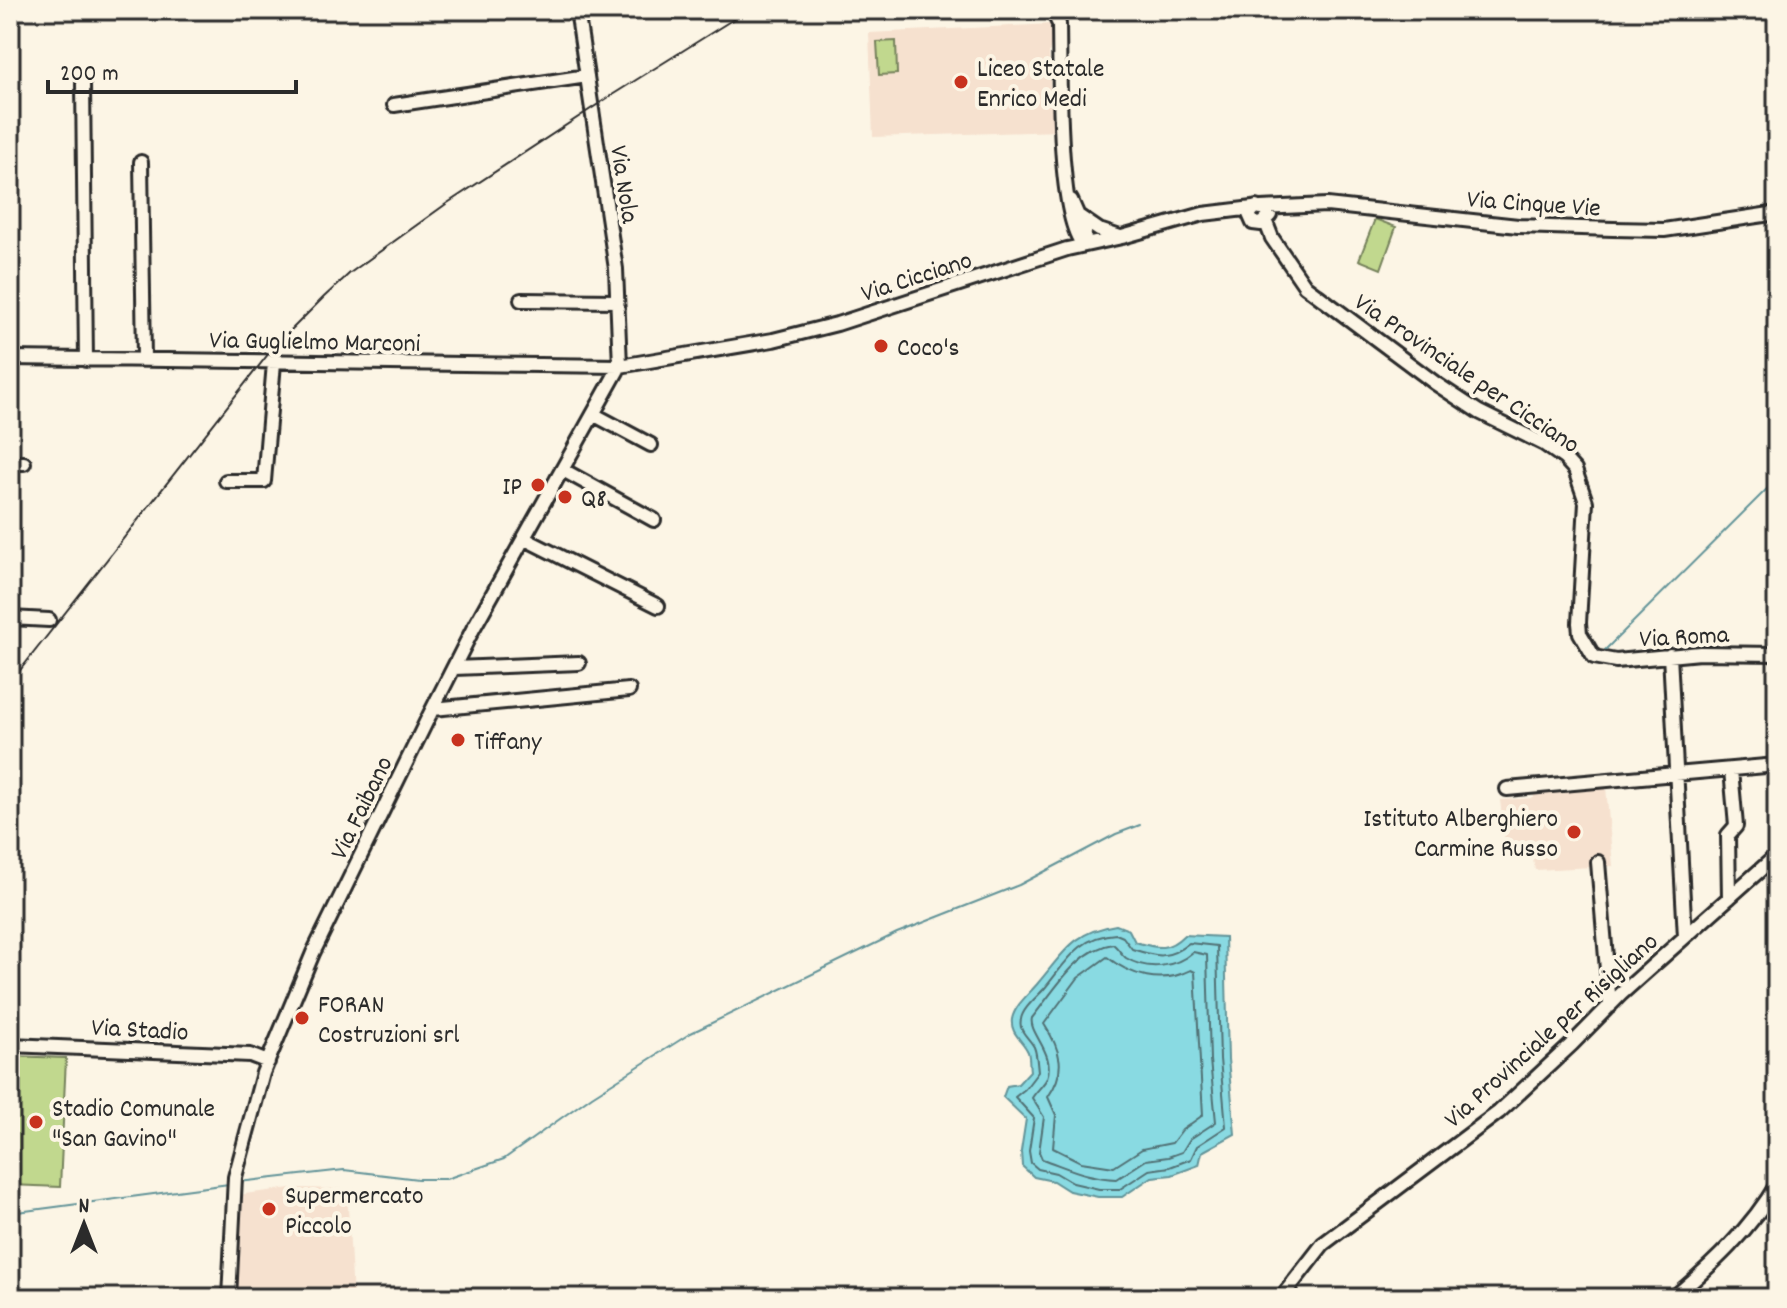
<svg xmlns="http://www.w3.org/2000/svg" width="1787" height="1308" viewBox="0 0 1787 1308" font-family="Dekko,sans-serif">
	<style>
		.built { fill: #f6e1cf }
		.green { fill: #c1d88e; stroke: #76825c; stroke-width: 2 }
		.water { fill: #89dae2; stroke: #639499; stroke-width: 2 }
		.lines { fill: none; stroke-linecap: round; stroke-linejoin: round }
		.shore { stroke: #517174; stroke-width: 2 }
		.stream { stroke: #639499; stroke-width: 2 }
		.minor-casing { stroke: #2b2b2b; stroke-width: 18 }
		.minor { stroke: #fcf5e5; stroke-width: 12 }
		.rail { stroke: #2b2b2b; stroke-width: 2 }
		.poi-dot { fill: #c8321e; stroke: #fcf5e5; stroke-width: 3 }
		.labels { text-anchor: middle; stroke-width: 8; stroke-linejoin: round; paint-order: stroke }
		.poi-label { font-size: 26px; fill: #2b2b2b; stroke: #fcf5e5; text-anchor: start }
		.street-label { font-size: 26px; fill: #2b2b2b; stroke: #fcf5e5 }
	</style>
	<rect width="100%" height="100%" fill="#fcf5e5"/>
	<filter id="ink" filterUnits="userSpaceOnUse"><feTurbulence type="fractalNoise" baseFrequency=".0125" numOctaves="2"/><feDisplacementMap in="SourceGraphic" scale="16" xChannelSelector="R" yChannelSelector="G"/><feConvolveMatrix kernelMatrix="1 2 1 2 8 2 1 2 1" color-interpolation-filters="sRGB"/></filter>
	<g filter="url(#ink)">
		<!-- built -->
		<path class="built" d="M1053 24V38L1049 52 1051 102 1055 105 1058 131 873 137 869 33Z
			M1606 787 1613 866 1535 870 1531 849 1506 850 1500 800 1534 798 1533 791Z
			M291 1188 347 1189 353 1298H233L237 1195Z"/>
		<!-- green -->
		<path class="green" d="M896 41 897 74 879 75 877 42Z
			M1375 219 1396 227 1381 269 1359 260Z
			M10 1056 66 1058 60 1187 10 1185Z"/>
		<!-- water -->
		<path class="water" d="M1116 925 1129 930 1135 942C1157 948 1167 952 1184 935L1225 937 1228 1059 1235 1134 1202 1152 1199 1165 1172 1175 1152 1177 1122 1197H1098L1069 1191 1053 1181 1034 1177 1022 1166 1021 1151 1026 1119 1003 1097 1007 1086 1018 1084 1030 1071C1029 1066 1030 1058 1028 1052 1023 1040 1010 1034 1012 1019 1015 1005 1029 994 1038 983 1064 953 1072 932 1116 925Z"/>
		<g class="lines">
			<!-- shore -->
			<path class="shore" d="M1116 934 1123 937 1132 949C1157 957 1168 960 1189 943L1217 946 1220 1059 1226 1127 1197 1146 1191 1159 1170 1167 1149 1170 1120 1189H1099L1073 1183 1056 1173 1038 1169 1031 1163 1029 1151 1034 1118 1015 1097 1025 1089 1038 1072C1037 1064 1037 1054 1034 1047 1029 1037 1018 1032 1021 1019 1023 1008 1036 998 1044 989 1066 963 1078 936 1116 934Z
				M1113 944C1118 948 1121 954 1126 958 1147 971 1175 968 1193 952L1207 955 1210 1060 1216 1122 1190 1139 1182 1152 1168 1157 1146 1160 1117 1179C1087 1178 1068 1168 1042 1159L1039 1152 1044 1117 1032 1098C1036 1091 1044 1085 1047 1078 1056 1053 1028 1033 1032 1018 1054 991 1077 949 1113 944Z
				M1107 957C1131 976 1161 985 1191 970L1195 972 1203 1115 1182 1130 1172 1143 1142 1149 1114 1167 1081 1162 1053 1148 1056 1115 1048 1097C1067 1070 1061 1050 1044 1024L1078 978Z"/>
			<!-- stream -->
			<path class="stream" d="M1603 652 1777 479
				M239 1182 344 1170 418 1179H446L504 1159 592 1096 691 1033 897 933 1019 885 1116 834 1140 825
				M10 1213 229 1184"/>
			<!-- minor casing -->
			<g class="minor-casing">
				<path id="minor" d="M577 10 616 269 620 366
					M1052 10 1059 24C1060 65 1057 222 1084 245
					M83 84 86 360
					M394 105 587 76
					M141 162 144 359
					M1071 200 1085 232 1084 245
					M1256 207 1249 214 1253 223 1261 224 1270 215
					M1261 208 1327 205 1518 226 1613 229 1664 230 1777 213
					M1080 217 1099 230 1120 237
					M1265 220 1272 238 1305 286 1435 383 1479 412 1544 444 1564 458 1575 470 1586 502 1579 623 1580 633 1594 657 1616 661 1700 653 1777 654
					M521 300 617 301
					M10 358 620 366 773 340 837 324 1067 249 1122 237 1203 214 1253 208
					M593 414 651 445
					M10 463H24
					M563 470 654 520
					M226 481H264L274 363
					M525 539 658 606
					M10 618 49 620
					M1670 655 1685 937
					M454 668 579 663
					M433 709 629 690
					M1507 789 1777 765
					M1598 862 1610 1006
					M1729 898 1728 835 1736 826 1731 770
					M10 1045 250 1055 268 1062
					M229 1298 235 1177 263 1073 313 953 429 716 473 629 620 366
					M1281 1298 1323 1244 1499 1112 1572 1044 1621 994 1777 855
					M1673 1298C1712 1265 1751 1229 1777 1184"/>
			</g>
			<!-- minor -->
			<use href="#minor" class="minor"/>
			<!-- rail -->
			<path class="rail" d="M10 683 273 348 324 297 350 273 446 204 612 95 748 10"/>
		</g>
	</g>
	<!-- markers -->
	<g class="poi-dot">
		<circle cx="961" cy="82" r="8"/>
		<circle cx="881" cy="346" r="8"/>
		<circle cx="538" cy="485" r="8"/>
		<circle cx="565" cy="497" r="8"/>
		<circle cx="458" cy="740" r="8"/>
		<circle cx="1574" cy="832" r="8"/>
		<circle cx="302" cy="1018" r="8"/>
		<circle cx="36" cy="1122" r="8"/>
		<circle cx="269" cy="1209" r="8"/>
	</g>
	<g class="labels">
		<!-- poi labels -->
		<g class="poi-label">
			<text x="977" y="76">Liceo Statale<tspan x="977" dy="30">Enrico Medi</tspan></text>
			<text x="897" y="355">Coco's</text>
			<text x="522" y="494" text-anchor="end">IP</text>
			<text x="581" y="506">Q8</text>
			<text x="474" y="749">Tiffany</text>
			<text x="1558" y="826" text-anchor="end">Istituto Alberghiero<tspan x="1558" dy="30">Carmine Russo</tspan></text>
			<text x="318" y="1012">FORAN<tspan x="318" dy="30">Costruzioni srl</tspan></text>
			<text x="52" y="1116">Stadio Comunale<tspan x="52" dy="30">"San Gavino"</tspan></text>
			<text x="285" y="1203">Supermercato<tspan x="285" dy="30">Piccolo</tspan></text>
		</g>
		<!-- street labels -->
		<g class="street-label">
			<text transform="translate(626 184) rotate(81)" y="9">Via Nola</text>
			<text transform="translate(1534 202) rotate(4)" y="9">Via Cinque Vie</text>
			<text transform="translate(916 275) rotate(-18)" y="9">Via Cicciano</text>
			<text transform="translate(315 340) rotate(1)" y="9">Via Guglielmo Marconi</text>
			<text transform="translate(1468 372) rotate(34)" y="9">Via Provinciale per Cicciano</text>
			<text transform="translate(1684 635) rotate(-3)" y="9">Via Roma</text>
			<text transform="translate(360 807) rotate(-64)" y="9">Via Faibano</text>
			<text transform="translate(140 1028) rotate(3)" y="9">Via Stadio</text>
			<text transform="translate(1550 1029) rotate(-42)" y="9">Via Provinciale per Risigliano</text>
		</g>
	</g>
	<!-- margin -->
	<rect width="1787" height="1308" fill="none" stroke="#fcf5e5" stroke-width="40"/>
	<rect x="20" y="20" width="1747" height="1268" fill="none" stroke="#2b2b2b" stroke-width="3" filter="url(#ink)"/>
	<!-- north arrow -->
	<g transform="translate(84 1224)" stroke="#fcf5e5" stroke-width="6" paint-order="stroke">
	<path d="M0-6L14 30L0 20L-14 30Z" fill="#2b2b2b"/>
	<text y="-12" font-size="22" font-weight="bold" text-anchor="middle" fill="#2b2b2b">N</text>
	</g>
	<!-- scale -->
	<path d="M48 80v12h248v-12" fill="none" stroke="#2b2b2b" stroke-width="4"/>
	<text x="60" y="80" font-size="24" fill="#2b2b2b" stroke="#fcf5e5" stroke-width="6" paint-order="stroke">200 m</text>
</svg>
